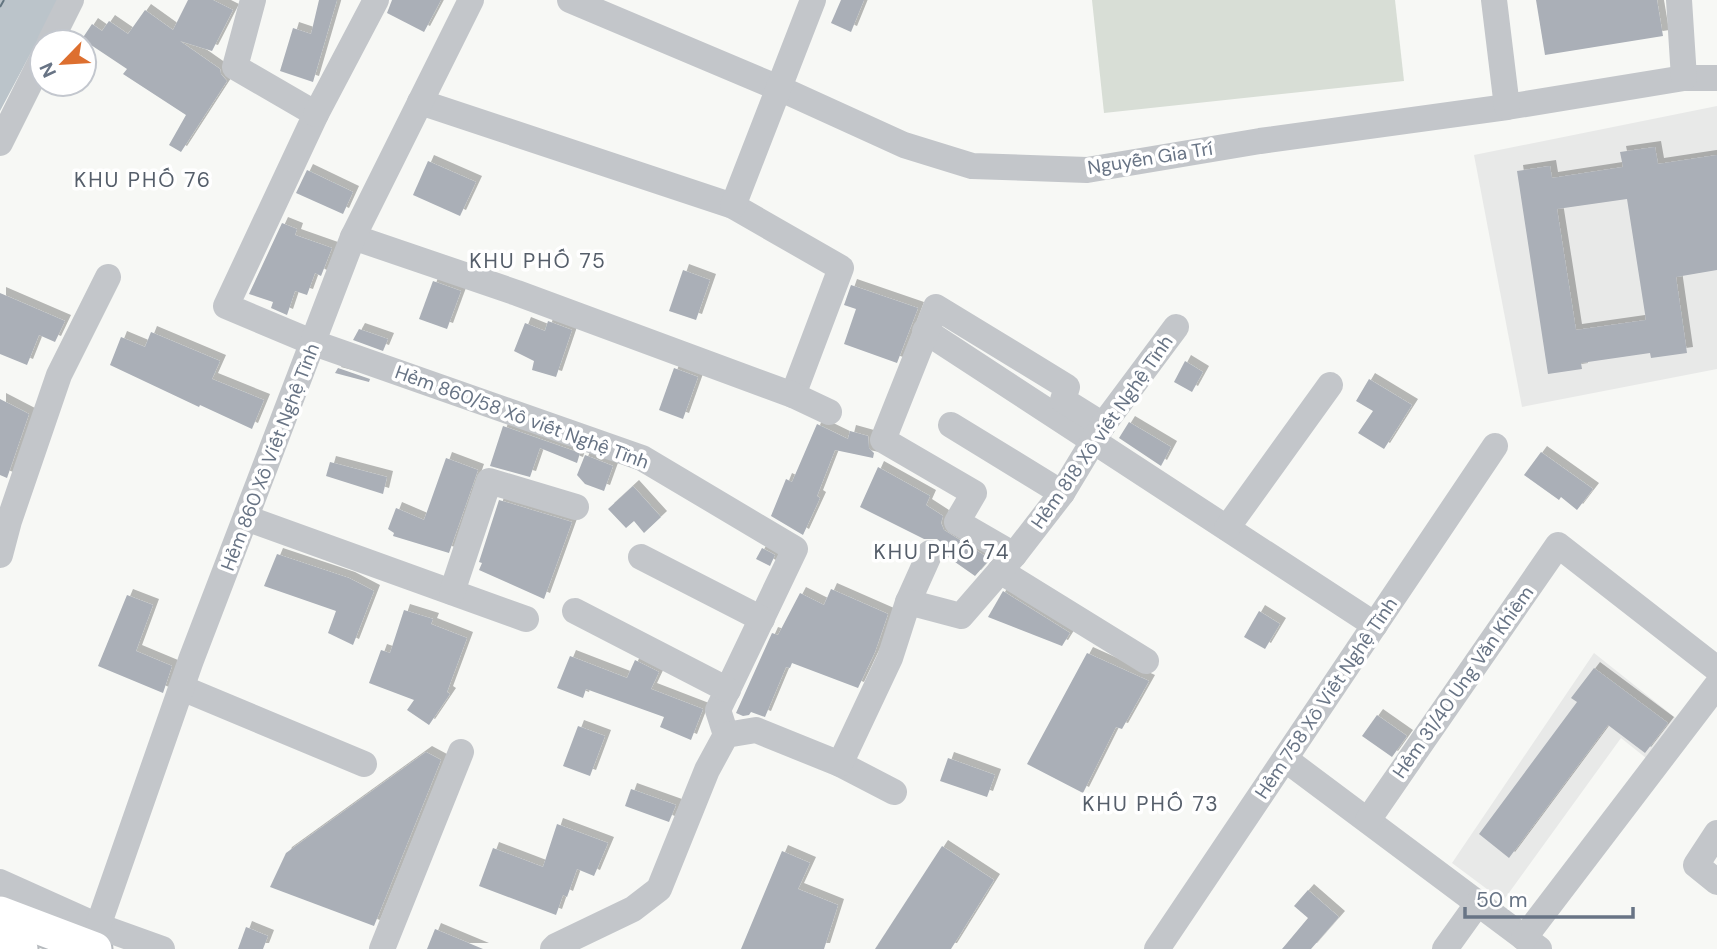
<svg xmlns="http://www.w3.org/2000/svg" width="1717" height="949" viewBox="0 0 1717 949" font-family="'DM Sans',sans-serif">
  <defs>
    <filter id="shadow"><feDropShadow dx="6" dy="-6" stdDeviation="0" flood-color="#0004"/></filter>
  </defs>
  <rect width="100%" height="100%" fill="#f7f8f5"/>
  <g fill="#e8e9e8">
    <polygon points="1717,106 1717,369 1522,407 1474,155"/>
    <polygon points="1594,653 1682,723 1651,762 1621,738 1503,901 1452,863"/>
  </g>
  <polygon fill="#d8ded6" points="1092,0 1395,0 1404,81 1104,113"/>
  <polygon fill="#bbc4ca" points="0,0 59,0 0,111"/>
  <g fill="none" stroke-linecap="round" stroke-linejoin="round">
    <polyline stroke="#637580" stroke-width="2" stroke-dasharray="9 7" stroke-linecap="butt" points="0,7 4,0"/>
  </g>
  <g fill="#aaafb7" fill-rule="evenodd" filter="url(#shadow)">
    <polygon points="188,0 213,0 233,10 212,51 180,41 220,69 221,74 227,81 181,152 169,145 186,115 123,74 127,69 82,39 92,24 102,31 109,21 128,34 145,10 173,30"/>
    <polygon points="319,0 337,0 313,82 280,71 293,28 311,34"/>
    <polygon points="392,0 441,0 424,32 387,13"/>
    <polygon points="841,0 864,0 851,32 831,23"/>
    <polygon points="1536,0 1657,0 1663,36 1545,55"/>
    <path d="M 1655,147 L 1658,164 L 1717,155 L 1717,270 L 1676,277 L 1687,353 L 1651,358 L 1650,353 L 1581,363 L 1582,369 L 1548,374 L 1517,171 L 1550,166 L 1552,178 L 1623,167 L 1620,152 ZM 1627,199 L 1646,320 L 1576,330 L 1557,209 Z"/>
    <polygon points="428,161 476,182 460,216 413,195"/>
    <polygon points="307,170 353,192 343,214 296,193"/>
    <polygon points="282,223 297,229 295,235 332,248 321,276 315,273 307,295 295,291 287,315 271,308 273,302 249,294"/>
    <polygon points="683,270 710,280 696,320 669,311"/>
    <polygon points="433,281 461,291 447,329 419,319"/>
    <polygon points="851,285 918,308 897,363 844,344 856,309 844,305"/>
    <polygon points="0,293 65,321 55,342 39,335 27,365 0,354"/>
    <polygon points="548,321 572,330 556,377 532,370 534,361 514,351 525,323 545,331"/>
    <polygon points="359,329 388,339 383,351 353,340"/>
    <polygon points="151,332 220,361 212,379 264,400 252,429 200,405 199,407 110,365 121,337 145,347"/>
    <polygon points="1185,361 1203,372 1192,392 1174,382"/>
    <polygon points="338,368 370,379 369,382 335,373"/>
    <polygon points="674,368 698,377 683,419 659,410"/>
    <polygon points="1369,379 1412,405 1384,449 1358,433 1373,411 1356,401"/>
    <polygon points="0,399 29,414 7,478 0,475"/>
    <polygon points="1129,422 1171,447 1161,466 1119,438"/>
    <polygon points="817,424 848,439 850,431 868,436 869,448 874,453 873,458 835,450 817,496 820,498 803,535 771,516 786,479 792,482"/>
    <polygon points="503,426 580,453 577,463 540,448 530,477 490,466"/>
    <polygon points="1541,452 1593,489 1577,510 1561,497 1559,500 1524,475"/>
    <polygon points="585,455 613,466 604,491 585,484 577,475"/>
    <polygon points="446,458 478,470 449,553 393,536 394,533 388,529 396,508 424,520"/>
    <polygon points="330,462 387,477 383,494 326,476"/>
    <polygon points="878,467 930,496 926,505 943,516 941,523 944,530 990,559 975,576 945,555 943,544 937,539 924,539 860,507"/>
    <polygon points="633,486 661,517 644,533 634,521 626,528 608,509"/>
    <polygon points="499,500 572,522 544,599 479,570 482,563 479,562"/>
    <polygon points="762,548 775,555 770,566 756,559"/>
    <polygon points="277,554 349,578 374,591 353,645 328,633 336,611 264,586"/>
    <polygon points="831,589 888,614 875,652 858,688 792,663 790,668 786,667 765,717 751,712 749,715 743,716 736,713 772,633 778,635 800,593 824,605"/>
    <polygon points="1003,591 1070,633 1062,646 988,617"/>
    <polygon points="127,595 153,605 136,651 172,666 163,693 98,666"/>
    <polygon points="404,610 433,619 431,624 467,638 447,692 450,694 429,725 407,710 414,700 369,683 381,650 390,653"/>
    <polygon points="1259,611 1280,624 1265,649 1244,637"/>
    <polygon points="1087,653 1149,681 1122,729 1116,727 1083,793 1027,764"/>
    <polygon points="570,656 627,678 635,660 659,672 651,689 703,709 691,740 660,727 664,717 586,689 583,698 557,688"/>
    <polygon points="1594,668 1668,723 1645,753 1608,725 1509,858 1479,834 1577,702 1571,698"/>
    <polygon points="1377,715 1407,736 1392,757 1362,736"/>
    <polygon points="578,726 605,736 590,776 563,766"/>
    <polygon points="426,752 441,760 374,926 270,887 286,853"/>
    <polygon points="948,758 995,775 987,797 940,781"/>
    <polygon points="631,789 676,805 669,822 625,806"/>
    <polygon points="557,824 608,843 594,876 577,869 567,897 563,895 556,915 479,886 493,848 543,867"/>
    <polygon points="942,846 994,880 951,949 875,949"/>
    <polygon points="782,851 810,863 798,889 838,905 824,949 741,949"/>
    <polygon points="1308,890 1339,917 1311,949 1282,949 1308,918 1294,906"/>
    <polygon points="246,927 268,936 263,949 238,949"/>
    <polygon points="435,929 483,949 427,949"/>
  </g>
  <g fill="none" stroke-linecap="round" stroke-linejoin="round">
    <g stroke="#b6babe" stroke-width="37">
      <g id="major">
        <polyline points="0,913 95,949"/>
        <polyline points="0,940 21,949"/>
      </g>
    </g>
    <g stroke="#c3c6ca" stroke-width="26">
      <polyline points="253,0 235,67 316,114 226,306 314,343 642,458 795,549 718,710 726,735"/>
      <polyline points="570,0 781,89 904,145 972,166 1087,170 1260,141 1507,107 1684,78 1717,78"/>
      <polyline points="1494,0 1507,107"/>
      <polyline points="1679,0 1684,78"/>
      <polyline points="50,42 71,0"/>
      <polyline points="420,102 733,206 841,268 793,395"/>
      <polyline points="316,114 376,0"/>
      <polyline points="0,143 42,59"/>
      <polyline points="733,206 813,0"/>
      <polyline points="353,237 517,293 793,395 829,412"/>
      <polyline points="925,331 1375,625"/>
      <polyline points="951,425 1062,493"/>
      <polyline points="246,518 526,619"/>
      <polyline points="1227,528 1330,385"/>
      <polyline points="0,555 9,521 59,375 108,277"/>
      <polyline points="1014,555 957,522 974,493 883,440 936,307 1067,387 1063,400 1103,425"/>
      <polyline points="641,557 762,619"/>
      <polyline points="1000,571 1146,661"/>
      <polyline points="452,592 489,481 576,507"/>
      <polyline points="908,602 930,553"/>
      <polyline points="575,611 728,690"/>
      <polyline points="182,688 364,764"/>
      <polyline points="1285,759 1539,949"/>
      <polyline points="840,764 894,792"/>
      <polyline points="1368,820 1558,545 1717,669"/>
      <polyline points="1717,833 1696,865 1717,882"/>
      <polyline points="0,882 98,926 162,949"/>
      <polyline points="98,926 191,660 353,237 471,0"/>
      <polyline points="1524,938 1717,685"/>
      <polyline points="382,949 461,752"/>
      <polyline points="553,949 556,946 633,909 659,889 707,770 726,735 756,730 840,764 890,658 908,602 961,616 1014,555 1062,493 1103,425 1176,327"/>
      <polyline points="1157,949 1495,446"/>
      <polyline points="1445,949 1478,903"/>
    </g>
    <use href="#major" stroke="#fff" stroke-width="33"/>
  </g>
  <g text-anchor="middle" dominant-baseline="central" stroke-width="7" stroke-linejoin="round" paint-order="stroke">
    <g font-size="19" fill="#687485" stroke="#fff">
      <text transform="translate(1150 158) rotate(-9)">Nguyễn Gia Trí</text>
      <text transform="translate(522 417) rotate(20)">Hẻm 860/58 Xô viết Nghệ Tĩnh</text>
      <text transform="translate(1102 432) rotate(-55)">Hẻm 818 Xô viết Nghệ Tĩnh</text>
      <text transform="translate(270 457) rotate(-69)">Hẻm 860 Xô Viết Nghệ Tĩnh</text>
      <text transform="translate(1463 682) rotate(-55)">Hẻm 31/40 Ung Văn Khiêm</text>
      <text transform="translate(1326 698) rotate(-56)">Hẻm 758 Xô Viết Nghệ Tĩnh</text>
    </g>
    <g font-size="21" letter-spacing="2" fill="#555e6a" stroke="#fff">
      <text x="143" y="180">KHU PHỐ 76</text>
      <text x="538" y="261">KHU PHỐ 75</text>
      <text x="942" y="552">KHU PHỐ 74</text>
      <text x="1151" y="804">KHU PHỐ 73</text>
    </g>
  </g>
  <g transform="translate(63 63) rotate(245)"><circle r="33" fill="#ffffff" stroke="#c3c7ce" stroke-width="2"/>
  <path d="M0-5L12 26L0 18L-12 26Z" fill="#dd6f2f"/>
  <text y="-10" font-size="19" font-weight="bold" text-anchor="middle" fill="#687485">N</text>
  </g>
  <path d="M1465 907v10h168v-10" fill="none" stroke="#687485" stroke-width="3.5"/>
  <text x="1476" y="907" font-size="21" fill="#687485" stroke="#ffffff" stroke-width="5" paint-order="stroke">50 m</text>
</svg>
